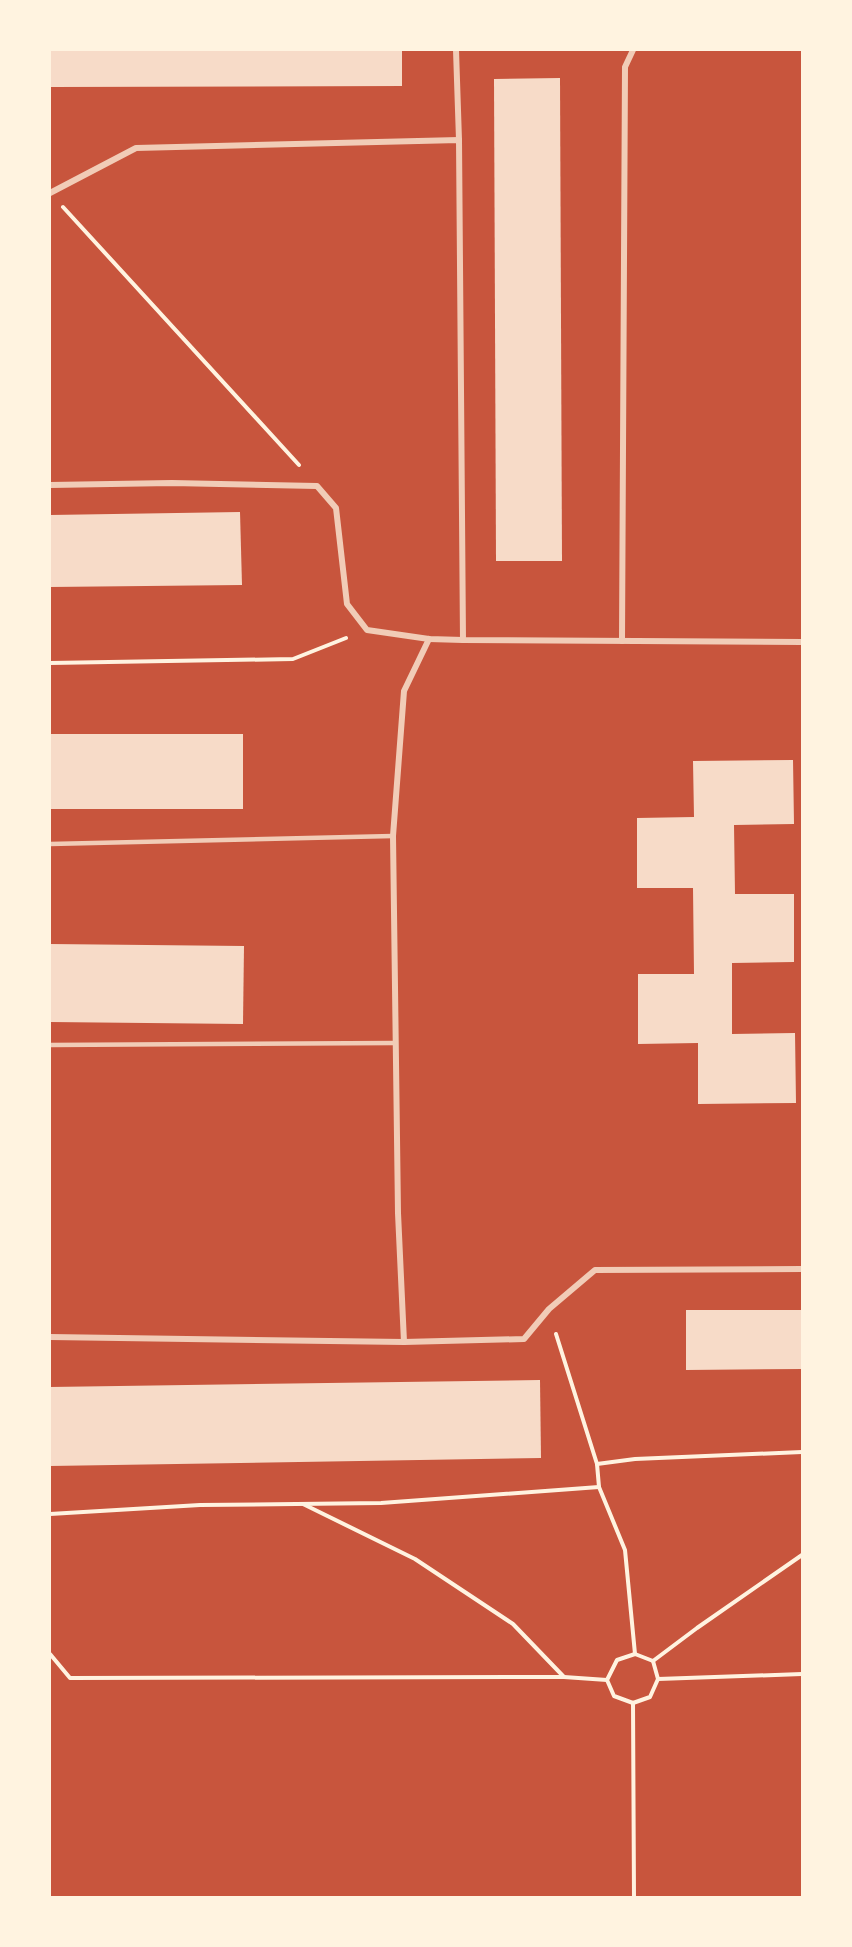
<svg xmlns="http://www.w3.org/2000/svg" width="852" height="1947" viewBox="0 0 852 1947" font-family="Commissioner,sans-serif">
  <rect width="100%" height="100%" fill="#c8553d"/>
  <g fill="#f7dbc8">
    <polygon points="50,50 402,50 402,86 50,87"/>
    <polygon points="560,78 562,561 496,561 494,79"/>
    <polygon points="240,512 242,585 50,587 50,515"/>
    <rect x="50" y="734" width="193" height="75"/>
    <polygon points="793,760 794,824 734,825 735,894 794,894 794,962 732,963 732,1034 795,1033 796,1103 698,1104 698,1043 638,1044 638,974 694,974 693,888 637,888 637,818 694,817 693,761"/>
    <polygon points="50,944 244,946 243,1024 50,1022"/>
    <polygon points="686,1310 802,1310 802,1369 686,1370"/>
    <polygon points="540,1380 541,1458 50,1466 50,1387"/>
  </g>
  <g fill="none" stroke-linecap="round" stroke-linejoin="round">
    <g stroke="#fff3e0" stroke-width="4">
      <polyline points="63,207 299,465"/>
      <polyline points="50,663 293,659 346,638"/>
      <polyline points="556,1334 597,1464 599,1487 625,1550 635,1654"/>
      <polyline points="597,1464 635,1459 802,1452"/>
      <polyline points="303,1504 415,1559 513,1624 564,1677"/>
      <polyline points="50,1514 200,1505 381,1503 599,1487"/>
      <polyline points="50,1654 70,1678 564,1677 607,1680"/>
      <polygon points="635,1654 653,1661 658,1679 650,1697 633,1703 614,1696 607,1680 617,1660"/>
      <polyline points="653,1661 697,1628 802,1555"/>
      <polyline points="658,1679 802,1674"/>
      <polyline points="633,1703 634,1898"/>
    </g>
    <g stroke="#f1ccb7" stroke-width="4.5">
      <polyline points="50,844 393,836"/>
      <polyline points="50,1045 395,1043"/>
    </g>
    <g stroke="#f1ccb7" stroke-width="6">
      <polyline points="456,50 459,140"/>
      <polyline points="50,193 136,148 459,140 463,640"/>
      <polyline points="50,485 172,483 317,486 336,508 347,604 367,630 429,639 463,640 802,642"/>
      <polyline points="622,641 625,67 633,50"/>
      <polyline points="50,1337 404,1342 524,1339 549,1309 595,1270 802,1269"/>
      <polyline points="404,1342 398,1213 393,836 404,691 429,639"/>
    </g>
  </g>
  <rect width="852" height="1947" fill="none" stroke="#fff3e0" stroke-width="102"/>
</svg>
